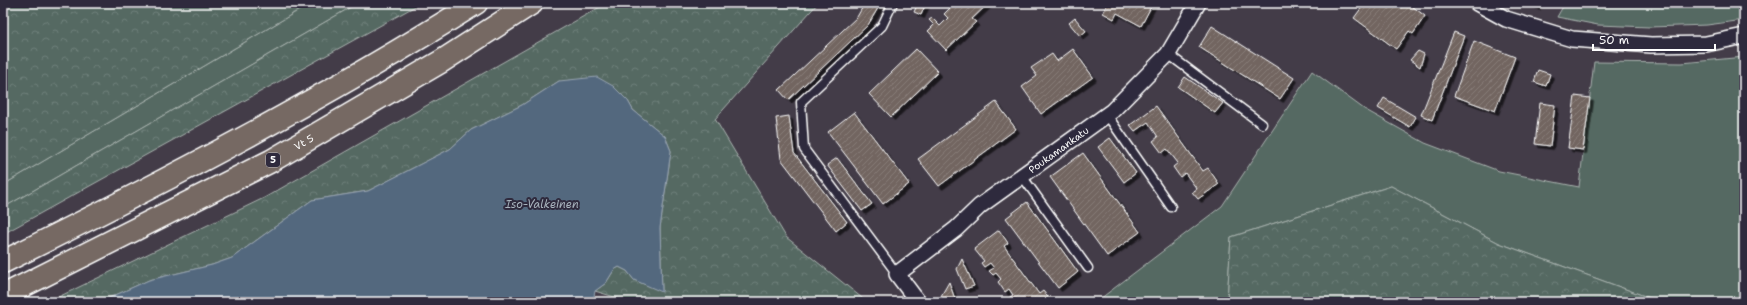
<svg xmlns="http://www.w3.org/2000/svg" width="1747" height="305" viewBox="0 0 1747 305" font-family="'Shantell Sans',sans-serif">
  <defs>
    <pattern id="forest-crowns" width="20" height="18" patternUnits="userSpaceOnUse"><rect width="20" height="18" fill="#556962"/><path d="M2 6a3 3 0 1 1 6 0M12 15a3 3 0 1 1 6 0" fill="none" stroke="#6e807a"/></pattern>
    <pattern id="building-hatch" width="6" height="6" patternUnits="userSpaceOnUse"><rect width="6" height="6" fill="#726560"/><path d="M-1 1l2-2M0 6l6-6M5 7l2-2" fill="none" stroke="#877c78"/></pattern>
    <filter id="shadow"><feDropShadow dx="3.5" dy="3.5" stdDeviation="0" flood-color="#0009"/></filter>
  </defs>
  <rect width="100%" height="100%" fill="#433c48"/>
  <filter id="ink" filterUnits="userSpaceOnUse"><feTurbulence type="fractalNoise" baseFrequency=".025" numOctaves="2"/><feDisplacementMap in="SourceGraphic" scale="8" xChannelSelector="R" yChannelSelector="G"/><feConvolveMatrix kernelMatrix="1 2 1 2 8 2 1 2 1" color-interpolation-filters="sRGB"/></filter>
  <g filter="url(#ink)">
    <g fill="#556962" stroke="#aab4b0">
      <polygon points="311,3 358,3 3,208 3,185"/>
      <polygon points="1565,3 1744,3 1744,20 1707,25 1650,27 1598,25 1557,17"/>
      <polygon points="1744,57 1744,302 1661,302 1499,243 1391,186 1231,237 1227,302 1096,302 1222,206 1312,71 1364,109 1425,143 1499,171 1579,187 1594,62 1682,63"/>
    </g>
    <g fill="url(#forest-crowns)" stroke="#aab4b0">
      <polygon points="3,3 311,3 3,185"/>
      <polygon points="358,3 421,3 3,234 3,208"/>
      <polygon points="607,3 818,3 715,119 786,237 867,302 631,302 595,291 606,283 614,270 619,267 627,271 634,280 662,291 660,228 671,151 665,136 633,110 628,101 559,81 522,105 471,130 450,149 368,191 312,200 232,258 212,265 149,280 100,302 48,302 264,198"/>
      <polygon points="1391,186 1499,243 1661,302 1227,302 1231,237"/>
    </g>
    <polygon fill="#53687e" stroke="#98a4b2" points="597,77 613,86 628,101 633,110 665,136 671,151 660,228 662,292 634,280 627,271 619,267 614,270 606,283 595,291 593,302 100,302 149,280 212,265 232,258 312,200 368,191 450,149 471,130 522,105 559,81"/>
    <g fill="url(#building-hatch)" stroke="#fff" filter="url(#shadow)">
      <polygon points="865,3 881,3 868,25 788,100 779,90 857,17"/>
      <polygon points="918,3 926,3 921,15 914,12"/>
      <polygon points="953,3 989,3 972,19 976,22 946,50 928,31 934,25 929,20 932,18 940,26 948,18 944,14 954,4"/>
      <polygon points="1108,3 1153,3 1141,26 1117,13 1114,19 1103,13"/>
      <polygon points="1365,3 1408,3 1425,16 1413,34 1409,31 1396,49 1354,18"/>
      <polygon points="1530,3 1539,3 1536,7"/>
      <polygon points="1075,18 1086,31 1080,36 1069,23"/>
      <polygon points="1212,26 1294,78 1280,99 1199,47"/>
      <polygon points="1454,32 1464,36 1432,120 1421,115"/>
      <polygon points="1474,41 1515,57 1495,111 1454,96"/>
      <polygon points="916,49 938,72 891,117 869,94"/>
      <polygon points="1073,49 1093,77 1041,114 1022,87 1037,76 1031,68 1052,54 1057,61"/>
      <polygon points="1418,51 1424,54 1420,67 1410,60"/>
      <polygon points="1538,70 1550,74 1546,86 1534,82"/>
      <polygon points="1185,77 1223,103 1215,113 1178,87"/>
      <polygon points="1575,96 1590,98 1583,150 1568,148"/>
      <polygon points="1384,98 1416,117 1410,127 1378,108"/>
      <polygon points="996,102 1016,129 939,186 918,159"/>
      <polygon points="1540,103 1555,105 1550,146 1535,144"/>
      <polygon points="1156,106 1203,171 1208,168 1219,184 1198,199 1192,192 1197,189 1185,173 1180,177 1173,167 1178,163 1167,149 1162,153 1153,141 1158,137 1148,122 1135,131 1130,125"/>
      <polygon points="854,112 909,184 883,204 828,132"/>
      <polygon points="789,116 794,153 847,222 836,231 781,159 776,118"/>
      <polygon points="1110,138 1136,173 1124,182 1098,147"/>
      <polygon points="1083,153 1140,232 1107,256 1050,177"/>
      <polygon points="837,158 872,204 862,211 827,165"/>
      <polygon points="1027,202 1078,272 1058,288 1006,218"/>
      <polygon points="999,230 1008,243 1004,246 1039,294 1043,291 1052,302 1018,302 1015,298 1012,300 1010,297 1013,295 1009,289 1005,292 998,282 1001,279 996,273 993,275 989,271 994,268 990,263 984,267 981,263 984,261 974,249"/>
      <polygon points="962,259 974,286 965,289 957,269"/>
      <polygon points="949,282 956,302 943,302 941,296"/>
    </g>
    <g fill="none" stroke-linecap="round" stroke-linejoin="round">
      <g stroke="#fff" stroke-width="11">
        <g id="service">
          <polyline points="893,3 882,26 801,102 804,149 897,274"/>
          <polyline points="1168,54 1262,124"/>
          <polyline points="1107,115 1171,207"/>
          <polyline points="1022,176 1088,268"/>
        </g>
      </g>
      <g stroke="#fff" stroke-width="18">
        <g id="minor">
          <polyline points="1477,3 1506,19 1572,39 1651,45 1706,44 1744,36"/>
          <path id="s1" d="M 918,302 L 897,274 L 956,229 L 980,206 L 1112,111 L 1168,54 L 1198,3"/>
        </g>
      </g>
      <g stroke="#fff" stroke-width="25">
        <g id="motorway">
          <path d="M 3,262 C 164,182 324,99 476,3"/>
          <path id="s2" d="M 3,296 L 271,161 L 442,61 L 532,3"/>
        </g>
      </g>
      <use href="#service" stroke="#2f2a3d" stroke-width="8"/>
      <use href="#minor" stroke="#2f2a3d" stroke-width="15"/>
      <use href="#motorway" stroke="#766964" stroke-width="22"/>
    </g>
  </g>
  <g text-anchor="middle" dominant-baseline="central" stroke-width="4" stroke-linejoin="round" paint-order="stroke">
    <rect fill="#2f2a3d" stroke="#c1bfc5" stroke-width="1" x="266" y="153" width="14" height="14" rx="3"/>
    <g font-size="9" font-weight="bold" fill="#fff">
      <text x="273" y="160">5</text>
    </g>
    <g font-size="10" fill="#fff" stroke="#2f2a3d">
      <text stroke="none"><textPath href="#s2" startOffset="338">Vt 5</textPath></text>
      <text stroke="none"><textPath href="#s1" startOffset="239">Poukamankatu</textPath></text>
    </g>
    <g font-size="11" font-style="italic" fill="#a9b4be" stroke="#2f2a3d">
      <text x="542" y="204">Iso-Valkeinen</text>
    </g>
  </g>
  <rect width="1747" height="305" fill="none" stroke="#2f2a3d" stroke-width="16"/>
  <rect x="8" y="8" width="1731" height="289" fill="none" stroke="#fff" stroke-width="1.5" filter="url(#ink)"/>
  <path d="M1593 44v6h122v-6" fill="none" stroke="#ffffff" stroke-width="2"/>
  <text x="1599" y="44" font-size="12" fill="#ffffff" stroke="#2f2a3d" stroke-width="3" paint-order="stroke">50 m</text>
</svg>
